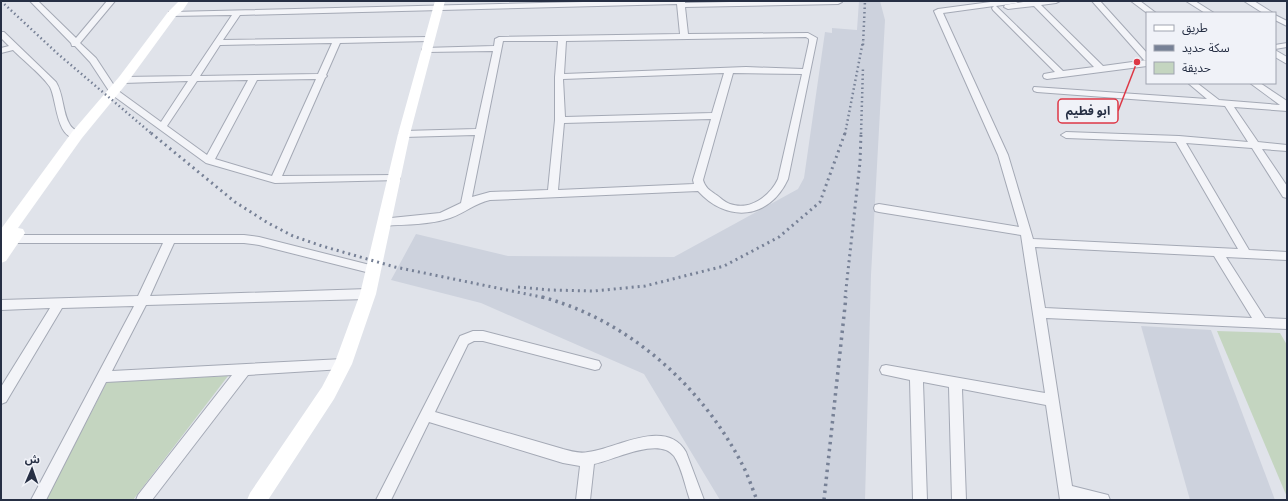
<svg xmlns="http://www.w3.org/2000/svg" width="1288" height="501" viewBox="0 0 1288 501" font-family="Roboto,'Noto Sans Arabic',sans-serif">
  <rect width="100%" height="100%" fill="#e0e3ea"/>
  <g fill="#cdd2dd">
    <polygon points="859,1 880,1 885,20 871,275 865,500 720,500 644,374 481,303 391,280 416,234 508,256 674,257 798,189 804,178 825,32 832,33 832,28 857,30"/>
    <polygon points="1141,326 1211,330 1275,500 1190,500"/>
  </g>
  <g fill="#c4d5c0">
    <polygon points="1217,331 1280,333 1287,345 1287,497"/>
    <polygon points="228,376 133,500 46,500 107,382"/>
  </g>
  <g fill="none" stroke-linecap="round" stroke-linejoin="round">
    <g stroke="#a4a9b5" stroke-width="2">
      <g id="street">
        <path d="M 30,1 L 38,1 L 76,38 L 107,1 L 115,1 L 80,43 L 96,58 L 117,90 L 161,122 L 188,81 L 123,83 L 119,80 L 123,77 L 191,76 L 232,15 L 169,16 L 169,12 L 172,12 L 626,1 L 685,1 L 685,3 L 770,1 L 842,2 L 838,4 L 685,7 L 688,34 L 808,33 L 817,38 L 788,179 C 769,220 727,223 698,191 L 490,200 C 475,203 465,213 450,218 C 430,225 407,224 385,226 L 381,225 L 380,222 L 381,219 L 440,213 L 461,203 L 475,135 L 404,137 L 399,134 L 404,131 L 476,129 L 493,51 L 426,52 L 422,50 L 423,48 L 494,46 L 495,39 L 499,37 L 680,34 L 677,4 L 240,15 L 223,40 L 429,37 L 433,39 L 429,41 L 340,43 L 326,75 L 327,76 L 325,78 L 282,176 L 395,175 L 400,178 L 399,180 L 275,183 L 206,163 L 111,94 L 90,62 L 75,46 L 72,46 L 71,43 ZM 806,37 L 809,39 L 809,42 L 803,69 L 746,67 L 564,74 L 566,41 ZM 503,41 L 558,41 L 555,77 L 555,120 L 548,190 L 490,192 L 472,197 ZM 332,43 L 318,74 L 200,76 L 220,45 ZM 724,73 L 712,113 L 565,117 L 563,79 ZM 733,73 L 802,74 L 778,179 C 770,196 750,211 730,204 C 724,202 720,197 715,194 C 709,190 705,187 703,180 ZM 316,79 L 272,176 L 215,159 L 257,80 ZM 248,80 L 207,155 L 167,126 L 197,81 ZM 711,119 L 693,180 L 694,184 L 558,190 L 564,123 Z"/>
        <path d="M 998,1 L 1020,1 L 1016,3 L 996,6 L 1063,71 L 1094,67 L 1034,6 L 1008,9 L 1004,7 L 1005,5 L 1029,1 L 1060,1 L 1056,3 L 1041,5 L 1103,66 L 1147,60 L 1144,60 L 1092,1 L 1100,1 L 1147,53 L 1147,66 L 1047,79 L 1044,78 L 1043,76 L 1044,74 L 1055,72 L 993,10 L 992,8 L 994,6 L 943,13 L 1008,155 L 1033,239 L 1238,249 L 1176,142 L 1066,138 L 1061,135 L 1066,132 L 1179,136 L 1248,142 L 1225,106 L 1037,92 L 1034,91 L 1033,89 L 1034,87 L 1207,99 L 1188,83 L 1197,83 L 1219,100 L 1280,105 L 1250,83 L 1260,83 L 1287,101 L 1287,111 L 1234,107 L 1258,142 L 1287,145 L 1287,151 L 1262,149 L 1287,186 L 1287,198 L 1283,197 L 1252,148 L 1186,143 L 1249,250 L 1287,252 L 1287,260 L 1226,257 L 1265,318 L 1287,319 L 1287,329 L 1046,318 L 1072,486 L 1108,495 L 1110,500 L 1060,500 L 1046,405 L 962,389 L 966,500 L 952,500 L 949,387 L 923,382 L 927,500 L 913,500 L 910,380 L 882,374 L 880,370 L 882,366 L 886,365 L 1045,393 L 1021,235 L 879,212 L 875,211 L 874,208 L 875,205 L 879,204 L 1019,227 L 998,155 L 934,11 L 938,9 ZM 1035,247 L 1214,256 L 1252,318 L 1045,308 Z"/>
        <polygon points="1131,1 1140,1 1156,13 1147,13"/>
        <polygon points="1186,1 1195,1 1214,13 1205,13"/>
        <polygon points="1244,1 1254,1 1273,13 1263,13"/>
        <polygon points="1275,15 1287,21 1287,26 1275,20"/>
        <path d="M 1,32 L 4,32 L 56,82 C 64,95 62,112 70,125 C 73,130 78,131 82,135 L 80,137 C 56,144 57,99 50,87 C 43,76 23,60 13,50 L 1,53 L 1,48 L 9,46 L 1,38 Z"/>
        <polygon points="1287,43 1287,47 1275,49 1275,45"/>
        <polygon points="1275,50 1287,57 1287,64 1275,57"/>
        <polygon points="1,230 10,231 16,235 244,235 259,237 374,266 378,267 380,270 378,273 374,274 259,245 244,243 174,243 150,296 368,289 372,291 374,294 372,297 368,299 146,305 112,371 343,359 347,360 349,364 347,368 343,369 248,375 152,500 136,500 138,495 232,375 106,382 46,500 31,500 134,306 62,308 6,402 1,404 1,387 50,308 1,310 1,300 138,296 163,243 14,243 1,238"/>
        <path d="M 473,331 L 483,331 L 595,360 L 599,361 L 601,365 L 599,369 L 595,370 L 483,341 L 474,341 L 468,344 L 435,412 L 563,449 C 571,451 579,454 588,452 C 616,449 666,417 686,452 L 704,500 L 690,500 C 685,486 682,468 674,456 C 659,436 614,460 594,464 L 590,500 L 576,500 L 580,466 L 563,463 L 429,422 L 391,500 L 376,500 L 460,336 Z"/>
      </g>
    </g>
    <use href="#street" fill="#f3f4f8" fill-rule="evenodd"/>
    <g fill="#fff" fill-rule="evenodd">
      <polygon points="179,1 189,1 183,10 176,16 127,83 82,138 18,228 23,229 25,233 6,261 1,263 1,229 72,132 119,77 168,12"/>
      <polygon points="435,1 445,1 410,134 376,294 352,364 334,399 268,500 247,500 250,493 322,387 335,362 360,294 398,134"/>
    </g>
    <g stroke="#778196" stroke-width="2.5" stroke-dasharray="1.5 3" stroke-linecap="butt">
      <polyline points="1,1 58,54 152,134"/>
      <polyline points="863,45 865,1"/>
      <polyline points="845,134 863,41"/>
      <polyline points="861,134 863,67"/>
    </g>
    <g stroke="#778196" stroke-width="3" stroke-dasharray="2 4" stroke-linecap="butt">
      <polyline points="151,133 235,202 268,223 293,236 322,246 395,267 546,298"/>
      <polyline points="518,287 550,290 594,291 645,286 724,266 779,237 820,202 845,133"/>
      <polyline points="845,298 860,162 861,133"/>
    </g>
    <g stroke="#778196" stroke-width="3.5" stroke-dasharray="2.5 4.5" stroke-linecap="butt">
      <path d="M 542,297 C 628,320 701,385 742,464 C 748,475 752,488 757,500"/>
      <polyline points="824,500 846,297"/>
    </g>
  </g>
  <path fill="none" stroke="#dd3745" stroke-width="1.5" d="M1137 62L1118 111"/>
  <circle fill="#dd3745" stroke="#f0f2f8" stroke-width="1.5" cx="1137" cy="62" r="4"/>
  <rect fill="#f0f2f8" stroke="#dd3745" stroke-width="1.5" x="1058" y="99" width="60" height="24" rx="4"/>
  <g font-size="12" text-anchor="middle" font-weight="bold" fill="#262f44">
    <text x="1088" y="115">ابو فطيم</text>
  </g>
  <rect width="1288" height="501" fill="none" stroke="#262f44" stroke-width="4"/>
  <rect x="1146" y="12" width="130" height="72" fill="#f0f2f8" stroke="#9fa4b0"/>
  <rect x="1154" y="25" width="20" height="6" fill="#ffffff" stroke="#9fa4b0"/>
  <text x="1182" y="32" font-size="12" fill="#262f44">طريق</text>
  <rect x="1154" y="45" width="20" height="6" fill="#778196" stroke="#9fa4b0"/>
  <text x="1182" y="52" font-size="12" fill="#262f44">سكة حديد</text>
  <rect x="1154" y="62" width="20" height="12" fill="#c4d5c0" stroke="#9fa4b0"/>
  <text x="1182" y="72" font-size="12" fill="#262f44">حديقة</text>
  <g transform="translate(32 469) rotate(2)" stroke="#f0f2f8" stroke-width="3" paint-order="stroke">
  <path d="M0-3L7 15L0 10L-7 15Z" fill="#262f44"/>
  <text y="-6" font-size="11" font-weight="bold" text-anchor="middle" fill="#262f44">ش</text>
  </g>
</svg>
